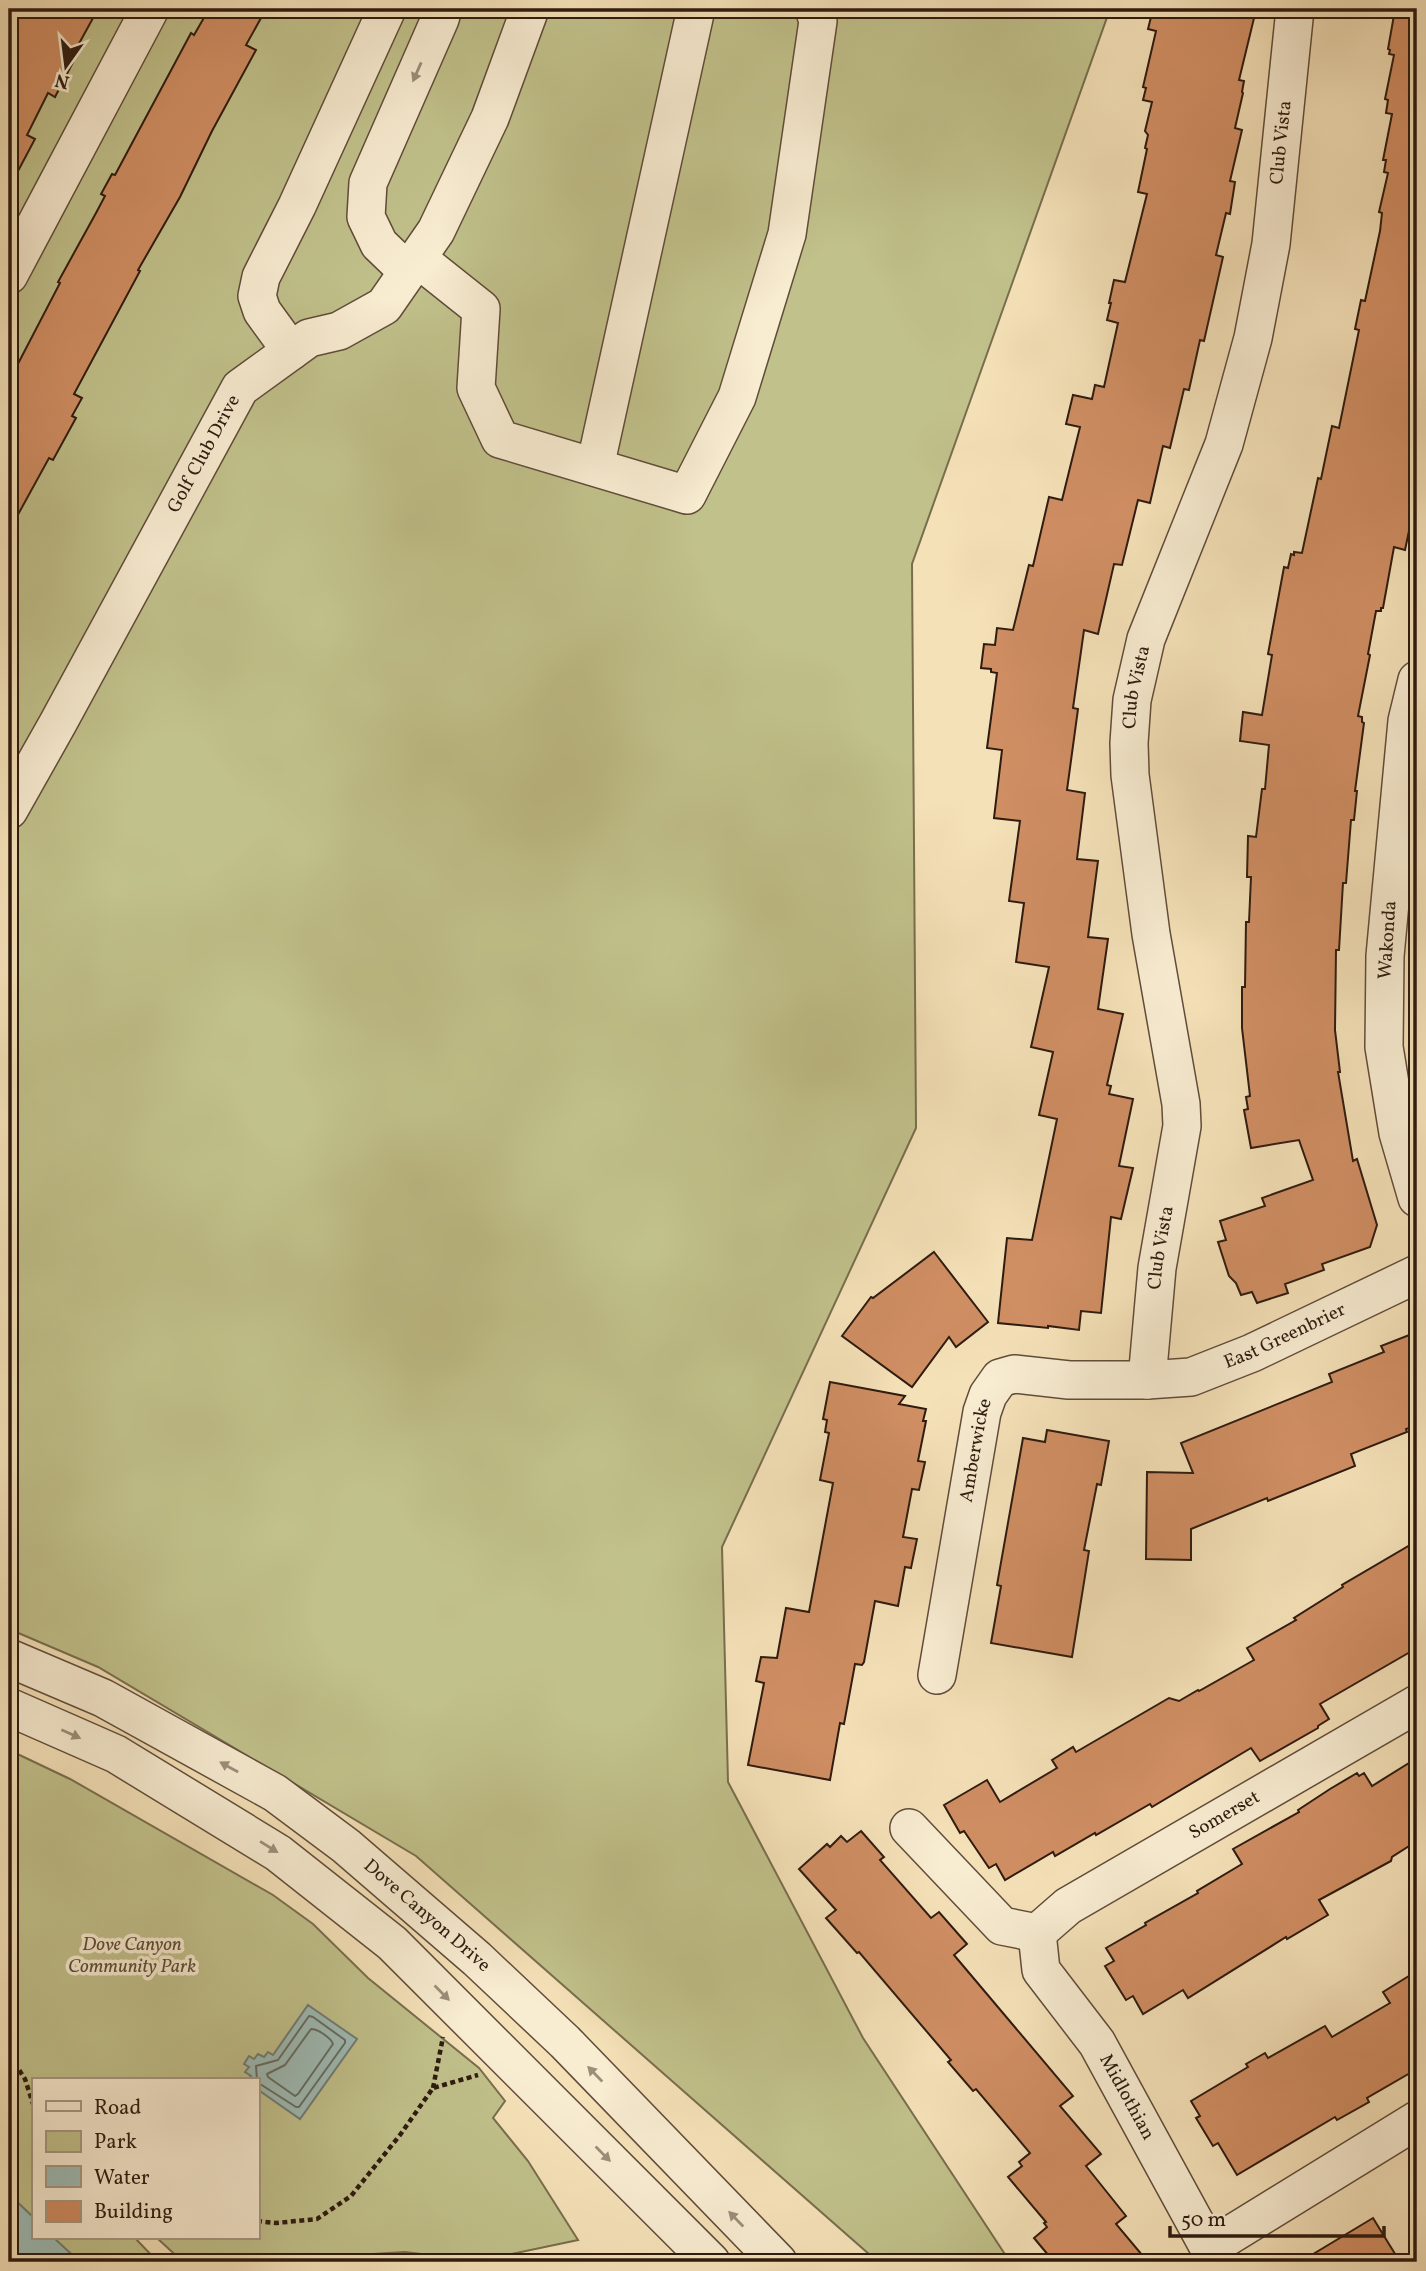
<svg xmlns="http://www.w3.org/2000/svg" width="1426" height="2271" viewBox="0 0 1426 2271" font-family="Vollkorn,serif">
  <rect width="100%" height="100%" fill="#f5e1b8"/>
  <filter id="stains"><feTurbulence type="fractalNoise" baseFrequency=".00286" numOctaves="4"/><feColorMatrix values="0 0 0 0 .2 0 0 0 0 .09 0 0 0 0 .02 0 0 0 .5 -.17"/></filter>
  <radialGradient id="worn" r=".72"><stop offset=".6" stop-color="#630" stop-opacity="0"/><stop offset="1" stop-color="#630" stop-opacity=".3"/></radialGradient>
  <g fill="#c1c18b" stroke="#786e4e" stroke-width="2">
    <polygon points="9,9 1110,9 912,564 916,1128 722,1547 728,1782 863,2038 1010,2262 878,2262 416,1856 98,1667 9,1629"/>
    <polygon points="9,1750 70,1779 273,1895 313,1924 368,1978 479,2068 505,2101 493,2118 528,2161 578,2240 473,2262 453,2262 429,2255 405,2252 373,2254 340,2262 183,2262 157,2238 257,2238 257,2080 33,2080 33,2238 135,2238 158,2262 9,2262"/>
  </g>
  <g fill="#9ebcb6" stroke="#717c74" stroke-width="2">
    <polygon points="308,2005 357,2039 300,2119 257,2089 257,2080 248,2080 251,2076 245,2072 249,2067 244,2064 249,2056 254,2059 258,2054 264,2057 268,2052 273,2055"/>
    <polygon points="9,2194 33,2217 33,2238 54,2238 80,2262 9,2262"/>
  </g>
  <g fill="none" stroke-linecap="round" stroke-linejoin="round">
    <g stroke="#666c63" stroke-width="2">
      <path d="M 311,2029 C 318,2029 331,2038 333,2044 L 298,2094 L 295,2096 L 268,2077 L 267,2074 L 285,2065 Z"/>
      <polyline points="257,2080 256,2066 278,2060 309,2016 313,2017 345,2040 345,2043 299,2107 296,2107 257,2082"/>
    </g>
  </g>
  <g fill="#d08e63" stroke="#2e1b10" stroke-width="2">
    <polygon points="23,9 98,9 70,60 73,62 55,97 48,93 27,135 35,139 9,188 9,36"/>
    <polygon points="209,9 266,9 246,45 256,50 212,131 180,197 138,270 140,271 74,394 82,398 72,416 76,418 53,460 49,458 9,531 9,381 60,283 58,282 96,213 105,196 101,194 112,174 115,175 191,33 194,35"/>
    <polygon points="1153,9 1244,9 1243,11 1255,14 1239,80 1244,81 1242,92 1243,93 1235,128 1242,130 1230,181 1235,182 1230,214 1226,213 1216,255 1223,257 1204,341 1200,340 1189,390 1184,389 1170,448 1163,446 1150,503 1138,500 1122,565 1114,564 1098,634 1084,630 1073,708 1078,709 1067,790 1085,793 1077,859 1098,861 1088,937 1108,939 1098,1009 1123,1014 1107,1085 1111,1086 1109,1094 1133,1099 1119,1166 1133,1168 1121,1219 1111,1217 1101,1313 1081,1311 1079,1330 1048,1326 1048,1328 998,1323 1007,1238 1032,1240 1057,1119 1039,1115 1053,1052 1031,1047 1049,967 1016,962 1024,903 1009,901 1020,821 994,818 1002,750 987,748 997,673 991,672 991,669 981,668 984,644 995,645 997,628 1013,630 1029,565 1033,566 1049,497 1062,500 1080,427 1066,424 1073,395 1092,399 1095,385 1104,387 1118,323 1107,320 1111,303 1109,303 1114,280 1125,282 1147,194 1138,192 1147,149 1145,148 1148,135 1145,131 1152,102 1143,100 1146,88 1143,87 1156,31 1148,29"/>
    <polygon points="1404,9 1417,9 1417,493 1405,550 1394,547 1383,608 1381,608 1381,611 1376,611 1368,654 1370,655 1358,716 1362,717 1362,722 1364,723 1355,791 1357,791 1354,820 1351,820 1346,883 1343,883 1339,950 1336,950 1335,1030 1340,1072 1338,1072 1353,1161 1357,1159 1377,1225 1370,1247 1322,1264 1324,1270 1285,1284 1288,1293 1257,1303 1252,1292 1241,1295 1236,1283 1229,1276 1218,1242 1226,1240 1220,1221 1265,1206 1262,1198 1313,1180 1299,1140 1251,1148 1244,1110 1248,1109 1246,1097 1250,1096 1242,1028 1242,987 1245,987 1246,922 1249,922 1251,877 1247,877 1248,836 1256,837 1262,789 1265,789 1269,745 1240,741 1243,712 1262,715 1272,655 1268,654 1284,567 1288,568 1291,554 1294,555 1294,552 1302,553 1318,478 1321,479 1332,426 1339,428 1359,330 1355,329 1361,300 1365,301 1380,231 1382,213 1379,212 1388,173 1384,172 1386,160 1383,160 1392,114 1386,113 1388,100 1385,99 1394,55 1389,54 1390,50 1388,49 1394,15 1402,16"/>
    <polygon points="934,1252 988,1322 956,1347 949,1337 912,1387 842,1336 871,1297 873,1298"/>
    <polygon points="1417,1332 1417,1425 1406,1429 1407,1432 1351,1454 1355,1466 1268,1501 1267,1498 1191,1529 1191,1560 1146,1559 1147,1472 1193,1473 1181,1443 1332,1382 1329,1374 1384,1352 1381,1346"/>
    <polygon points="830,1382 905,1396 899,1404 926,1409 923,1421 926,1421 918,1461 925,1462 919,1490 912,1489 903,1537 917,1539 911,1568 905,1567 898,1606 875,1601 864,1662 862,1665 855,1664 844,1724 840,1723 830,1780 748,1765 764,1683 756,1681 761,1657 777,1658 786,1608 809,1612 833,1483 820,1480 829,1433 825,1432 827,1420 823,1419"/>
    <polygon points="1047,1430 1109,1441 1101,1485 1097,1484 1084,1550 1089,1551 1072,1657 991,1643 1001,1586 997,1585 1023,1438 1045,1442"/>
    <polygon points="1417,1541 1417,1648 1320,1704 1329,1719 1318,1726 1318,1728 1260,1761 1251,1748 1152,1807 1150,1804 1096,1835 1095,1833 1055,1856 1053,1852 1005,1880 996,1864 989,1868 964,1831 960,1833 944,1805 987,1780 1000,1802 1057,1768 1052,1760 1073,1747 1076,1752 1169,1698 1179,1701 1198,1690 1199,1691 1254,1660 1247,1648 1296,1620 1294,1618 1343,1587 1342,1585"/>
    <polygon points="1417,1758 1417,1841 1392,1857 1391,1861 1319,1900 1328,1915 1287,1939 1286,1937 1188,1998 1183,1990 1143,2014 1133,1996 1126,2000 1105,1966 1114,1961 1106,1948 1146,1925 1145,1923 1198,1893 1197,1891 1242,1864 1233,1849 1299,1812 1298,1810 1330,1789 1357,1773 1359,1776 1364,1773 1372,1786"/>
    <polygon points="861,1831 884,1857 880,1860 931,1918 939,1912 967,1944 954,1955 1073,2096 1060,2106 1101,2154 1086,2166 1126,2216 1116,2224 1148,2262 1054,2262 1034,2238 1047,2227 1044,2223 1046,2222 1008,2177 1022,2166 1019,2162 1030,2153 976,2089 973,2091 948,2062 951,2060 859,1952 857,1953 826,1918 836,1910 799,1869 827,1844 830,1847 841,1836 847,1842"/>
    <polygon points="1417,1971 1417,2069 1367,2098 1369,2102 1337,2120 1335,2117 1237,2175 1218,2143 1213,2146 1196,2118 1200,2116 1191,2101 1248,2067 1246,2064 1265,2053 1268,2058 1325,2026 1332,2037 1390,2003 1383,1992"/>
    <polygon points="1373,2218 1400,2262 1300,2262"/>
  </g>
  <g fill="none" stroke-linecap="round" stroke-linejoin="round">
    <g stroke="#604c3a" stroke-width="40">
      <g id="minor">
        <polyline points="417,258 481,309 476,388 500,439 687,495 737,397 787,234 818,21 814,9"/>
        <polyline points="407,271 379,244 366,217 368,183 440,19 443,9"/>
        <polyline points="9,275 150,9"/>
        <polyline points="291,351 262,311 257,296 261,277 297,206 387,9"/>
        <polyline points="595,467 696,9"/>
        <polyline points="1417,680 1407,721 1385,956 1384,1047 1398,1133 1417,1198"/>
        <path id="s1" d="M 9,810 L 58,723 L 240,388 L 309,338 L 339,331 L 384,306 L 436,231 L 490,118 L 530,9"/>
        <path id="s2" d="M 1147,1380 L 1157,1268 L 1182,1126 L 1181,1104 L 1151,934 L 1130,775 L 1129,743 L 1132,700 L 1146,639 L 1224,444 L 1253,338 L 1271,244 L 1295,9"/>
        <path id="s3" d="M 9,1658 L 103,1698 L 275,1793 L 346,1846 L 477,1959 L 565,2042 L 778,2262"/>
        <path id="s4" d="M 937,1675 L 982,1412 L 988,1395 L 1000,1378 L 1014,1374 L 1069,1380 L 1147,1380 L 1191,1377 L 1252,1353 L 1417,1274"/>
        <polyline points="9,1707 116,1754 278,1853 392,1943 711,2262"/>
        <polyline points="909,1828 1002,1926 1037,1933"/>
        <path id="s5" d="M 1037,1933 L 1068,1906 L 1417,1704"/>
        <path id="s6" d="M 1037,1933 L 1041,1970 L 1097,2043 L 1209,2248 L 1219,2262"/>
        <polyline points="1209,2248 1417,2120"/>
      </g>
    </g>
    <g stroke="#2e1b10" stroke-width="4.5" stroke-dasharray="5 3.5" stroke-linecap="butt">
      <polyline points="9,2057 12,2059 25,2079 33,2104"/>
      <polyline points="433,2088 443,2037"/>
      <polyline points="257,2221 276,2223 317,2219 351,2196 400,2135 433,2088 478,2075"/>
    </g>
    <use href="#minor" stroke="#f8ecd1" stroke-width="37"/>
  </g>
  <defs><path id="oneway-solid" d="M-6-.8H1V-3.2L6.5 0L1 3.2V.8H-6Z" transform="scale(1.75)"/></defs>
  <g fill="#9d8e7a">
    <use href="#oneway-solid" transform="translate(417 72) rotate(114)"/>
    <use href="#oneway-solid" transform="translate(71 1734) rotate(24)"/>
    <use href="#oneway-solid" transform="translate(229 1767) rotate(-151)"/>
    <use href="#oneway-solid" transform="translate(269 1847) rotate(32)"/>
    <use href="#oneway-solid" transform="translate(442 1993) rotate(45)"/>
    <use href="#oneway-solid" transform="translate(595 2074) rotate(-134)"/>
    <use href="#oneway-solid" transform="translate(603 2154) rotate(45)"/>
    <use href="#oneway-solid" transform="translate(736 2219) rotate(-134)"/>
  </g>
  <g text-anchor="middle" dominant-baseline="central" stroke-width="7" stroke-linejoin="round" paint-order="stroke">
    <g font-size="19" fill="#2e1b10" stroke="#f8ecd1">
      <text stroke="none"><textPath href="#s2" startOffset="1267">Club Vista</textPath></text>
      <text stroke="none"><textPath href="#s1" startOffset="406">Golf Club Drive</textPath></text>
      <text stroke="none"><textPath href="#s2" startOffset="700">Club Vista</textPath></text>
      <text transform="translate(1388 940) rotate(-86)">Wakonda</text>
      <text stroke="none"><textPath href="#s2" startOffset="133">Club Vista</textPath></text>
      <text stroke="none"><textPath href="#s4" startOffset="600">East Greenbrier</textPath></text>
      <text stroke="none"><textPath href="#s4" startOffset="228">Amberwicke</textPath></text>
      <text stroke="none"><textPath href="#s5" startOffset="222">Somerset</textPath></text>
      <text stroke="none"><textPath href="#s3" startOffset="494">Dove Canyon Drive</textPath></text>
      <text stroke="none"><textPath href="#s6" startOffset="191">Midlothian</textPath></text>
    </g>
    <g font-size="19" font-style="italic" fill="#5a4d35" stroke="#f8ecd1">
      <text x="132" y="1945">Dove Canyon<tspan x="132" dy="22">Community Park</tspan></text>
    </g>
  </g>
  <rect width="1426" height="2271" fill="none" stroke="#f5e1b8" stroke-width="35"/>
  <rect x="10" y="10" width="1405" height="2250" fill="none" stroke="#2e1b10" stroke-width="3.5"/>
  <rect x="18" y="18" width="1391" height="2236" fill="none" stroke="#2e1b10" stroke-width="2"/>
  <rect x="32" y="2078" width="228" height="161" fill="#f8ecd1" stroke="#a79884" stroke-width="2"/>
  <rect x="46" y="2101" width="35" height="10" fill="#f8ecd1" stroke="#a79884" stroke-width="2"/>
  <text x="94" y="2114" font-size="21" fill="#2e1b10">Road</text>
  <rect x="46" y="2131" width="35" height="21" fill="#c1c18b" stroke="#a79884" stroke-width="2"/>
  <text x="94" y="2148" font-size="21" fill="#2e1b10">Park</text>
  <rect x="46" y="2166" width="35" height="21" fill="#9ebcb6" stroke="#a79884" stroke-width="2"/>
  <text x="94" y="2184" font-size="21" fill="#2e1b10">Water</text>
  <rect x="46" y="2201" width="35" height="21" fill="#d08e63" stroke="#a79884" stroke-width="2"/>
  <text x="94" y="2218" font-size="21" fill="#2e1b10">Building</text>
  <g transform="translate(66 66) rotate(194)" stroke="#f8ecd1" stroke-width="5" paint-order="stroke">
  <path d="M0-5L12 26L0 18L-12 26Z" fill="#2e1b10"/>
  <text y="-10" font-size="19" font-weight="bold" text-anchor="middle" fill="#2e1b10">N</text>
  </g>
  <path d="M1170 2226v10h214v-10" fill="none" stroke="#2e1b10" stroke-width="3.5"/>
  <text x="1181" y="2226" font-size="21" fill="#2e1b10" stroke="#f8ecd1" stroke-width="5" paint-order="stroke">50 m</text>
  <rect width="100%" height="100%" filter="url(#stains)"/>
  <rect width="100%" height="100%" fill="url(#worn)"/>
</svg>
